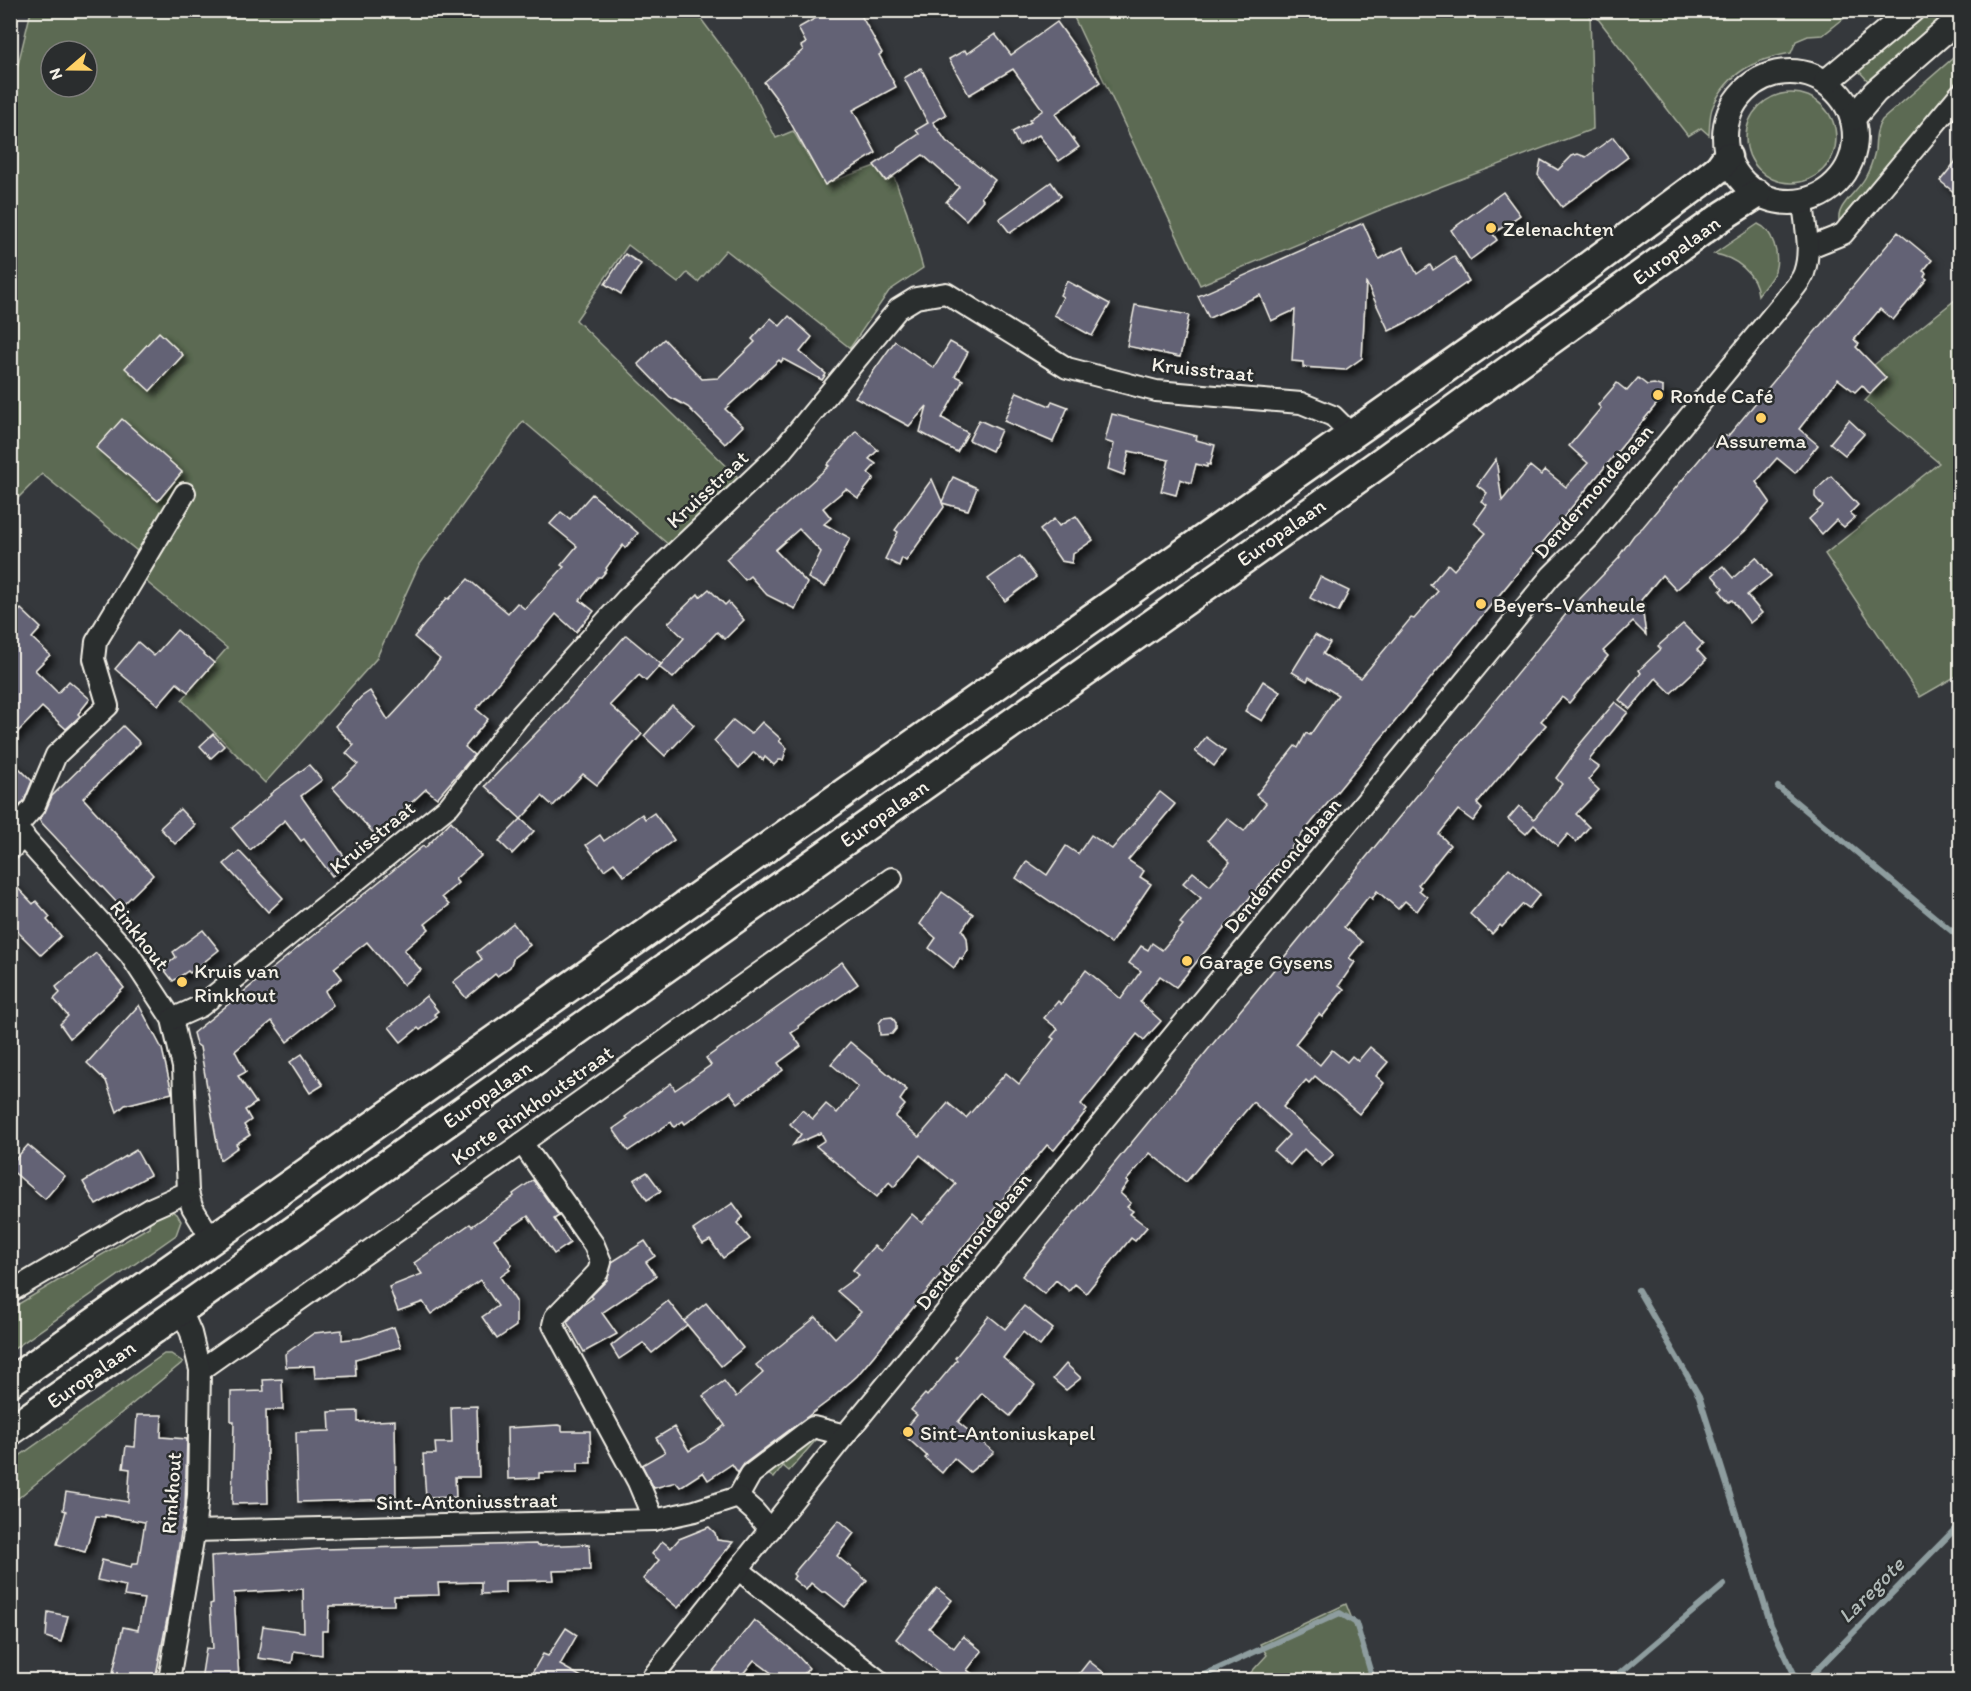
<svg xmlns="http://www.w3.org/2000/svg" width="1971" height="1691" viewBox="0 0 1971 1691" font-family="Itim,sans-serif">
  <defs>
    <filter id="shadow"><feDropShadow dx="5.5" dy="5.5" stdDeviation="3" flood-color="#0009"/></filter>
  </defs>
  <rect width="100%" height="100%" fill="#35383c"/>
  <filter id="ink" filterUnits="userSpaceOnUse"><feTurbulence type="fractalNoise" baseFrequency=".0167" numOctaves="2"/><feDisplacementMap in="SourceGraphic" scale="12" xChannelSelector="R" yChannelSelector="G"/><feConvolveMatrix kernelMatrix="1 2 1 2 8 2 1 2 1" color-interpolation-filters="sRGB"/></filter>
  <g filter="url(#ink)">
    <g fill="#5b6a52" stroke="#a8ae9d" stroke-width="1.5" fill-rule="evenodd">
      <path d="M 31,11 L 695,11 L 746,79 L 776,138 L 793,131 L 825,184 L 875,166 L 885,181 L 894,177 L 907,212 L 923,268 L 889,291 L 850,348 L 726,250 L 698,282 L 687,273 L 678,283 L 628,245 L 576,320 L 739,478 L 669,545 L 523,421 L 418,567 L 376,659 L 265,783 L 182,700 L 227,648 L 137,574 L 147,559 L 42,474 L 11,505 L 11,93 ZM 51,51 L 87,51 L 87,87 L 51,87 Z"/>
      <polygon points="1071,11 1590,11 1593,129 1382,209 1200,285"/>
      <path d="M 1592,11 L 1853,11 L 1823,35 L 1808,36 L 1796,41 L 1791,53 C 1756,59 1728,72 1713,106 C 1709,114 1710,126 1709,135 L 1701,128 L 1688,136 Z"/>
      <polygon points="1929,11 1952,11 1869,82 1859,71"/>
      <path d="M 1960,52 L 1960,77 L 1840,224 C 1833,208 1858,191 1865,178 C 1870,169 1873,160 1875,151 C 1876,140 1875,130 1882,120 Z"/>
      <circle cx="1791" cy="138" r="45"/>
      <path d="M 1758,224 C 1773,230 1780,255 1775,271 C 1771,280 1764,287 1758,295 C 1756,273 1735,257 1714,254 Z"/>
      <polygon points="1960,296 1960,674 1920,697 1825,554 1939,463 1865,401 1886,378 1874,365"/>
      <polygon points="171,1211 177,1214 181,1221 176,1235 11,1351 10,1309 149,1227 150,1220"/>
      <polygon points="164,1354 171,1354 183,1362 11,1504 11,1462"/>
      <polygon points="822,1433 789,1471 783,1466 774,1478 768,1474"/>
      <polygon points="1346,1604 1376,1680 1244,1680 1267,1655 1260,1644"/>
    </g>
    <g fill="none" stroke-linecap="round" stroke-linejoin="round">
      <g stroke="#8e9d9f" stroke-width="6">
        <polyline points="1778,787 1960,938"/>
        <polyline points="1638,1290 1699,1396 1771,1625 1797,1680"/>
        <polyline points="1193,1680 1340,1613 1356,1623 1373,1680"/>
        <polyline points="1612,1680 1724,1585"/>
        <polyline points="1807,1680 1960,1524"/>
      </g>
    </g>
    <g fill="#636274" stroke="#f4f1e8" stroke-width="1.5" filter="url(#shadow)">
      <polygon points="830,10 858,10 882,53 879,55 896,87 853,110 876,153 825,185 779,102 764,82 803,50 801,46 806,43 798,28"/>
      <polygon points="1057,22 1100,82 1055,114 1079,147 1059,161 1039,135 1019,146 1012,132 1031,122 1029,120 1043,110 1013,69 969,95 949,59 965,50 967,54 995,34 1011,55"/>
      <polygon points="921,68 946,115 933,122 946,141 995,180 981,197 983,200 966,220 946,202 959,187 923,155 886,181 874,165 919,134 916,130 928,123 904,78"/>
      <polygon points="1613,137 1628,157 1562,207 1538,175 1541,160 1558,170 1572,156 1578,154 1586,157"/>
      <polygon points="1960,156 1960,197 1940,181"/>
      <polygon points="1051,182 1061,196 1010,233 999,219"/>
      <polygon points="1503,192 1520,215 1493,234 1497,240 1470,260 1451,230"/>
      <polygon points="1363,223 1379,259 1403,247 1417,274 1430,265 1433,270 1454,256 1469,281 1417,317 1389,331 1366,282 1362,358 1345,370 1303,367 1303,362 1292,361 1295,310 1271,321 1260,295 1209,318 1198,296"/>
      <polygon points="1898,232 1932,260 1923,271 1926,273 1924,277 1927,279 1893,320 1880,309 1854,340 1859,344 1856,347 1886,378 1870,394 1862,385 1855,392 1838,379 1799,429 1818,445 1795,473 1777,458 1756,482 1770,502 1745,531 1676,590 1662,575 1641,600 1646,635 1633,622 1603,651 1608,656 1569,703 1562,697 1541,721 1546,725 1521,753 1520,752 1477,804 1482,809 1473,821 1458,810 1439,834 1450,845 1418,885 1421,887 1419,890 1427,897 1417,911 1405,901 1398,909 1377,891 1372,899 1369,896 1344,927 1362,942 1349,958 1355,962 1339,985 1344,989 1322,1017 1319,1014 1295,1044 1320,1065 1332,1050 1347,1062 1352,1056 1358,1061 1370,1047 1388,1062 1376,1076 1384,1083 1359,1114 1315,1076 1309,1083 1306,1080 1283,1107 1334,1154 1322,1166 1304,1149 1290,1165 1274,1151 1289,1135 1253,1102 1186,1182 1150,1153 1126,1181 1128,1182 1120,1193 1131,1203 1127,1207 1133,1211 1130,1214 1147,1227 1135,1241 1131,1238 1086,1293 1075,1284 1069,1291 1056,1280 1044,1294 1022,1276 1571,608 1620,557 1619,556 1634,535 1643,527 1719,436 1728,436"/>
      <polygon points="625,254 641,264 621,294 605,284"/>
      <polygon points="1067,281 1110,304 1092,336 1054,315 1063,297 1060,295"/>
      <polygon points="1135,305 1189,315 1180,357 1127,346"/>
      <polygon points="789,316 812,337 800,352 826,374 822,380 783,359 781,362 779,360 725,409 743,426 725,444 688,407 670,397 638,364 664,339 702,379 718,378 755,342 752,339 771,318 780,326"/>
      <polygon points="159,332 183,355 150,391 125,368"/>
      <polygon points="895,341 934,368 950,342 968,352 955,376 963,380 942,418 968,433 957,452 920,432 927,406 909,426 855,397"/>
      <polygon points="1638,378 1647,385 1654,384 1663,387 1663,393 1660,400 1176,987 1160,976 1140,1002 1161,1021 1144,1040 1137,1034 1081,1104 1087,1110 1054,1150 1047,1145 857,1376 831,1399 744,1464 738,1473 732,1464 708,1480 703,1472 680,1487 676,1482 654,1488 642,1465 665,1452 656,1438 674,1427 689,1451 704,1442 725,1425 703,1396 724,1381 736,1397 763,1373 756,1365 816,1317 835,1338 861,1312 837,1291 859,1275 853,1270 874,1246 881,1251 912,1214 922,1223 956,1184 920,1155 894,1187 889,1182 877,1197 816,1146 825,1140 821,1133 793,1145 801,1134 790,1124 802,1110 813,1119 826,1104 837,1113 858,1087 831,1064 850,1042 907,1090 900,1100 905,1105 895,1117 919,1137 948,1103 966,1118 1006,1073 1019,1084 1054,1039 1051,1037 1058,1029 1044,1018 1058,1001 1061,1004 1086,970 1121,999 1141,971 1129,963 1141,946 1148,950 1152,943 1162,950 1183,925 1180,923 1201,898 1183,883 1193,872 1210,886 1230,862 1208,840 1227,818 1244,831 1266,803 1256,795 1295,746 1298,748 1306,733 1310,735 1338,695 1309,677 1307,681 1292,672 1315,635 1330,643 1323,654 1361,678 1411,618 1414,619 1438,591 1430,585 1448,564 1454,570 1486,533 1474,523 1487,505 1481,501 1487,493 1477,485 1496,459 1502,501 1530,466 1541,475 1545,470 1566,487 1588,463 1569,446 1601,408 1598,405 1617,383 1627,391"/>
      <polygon points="1017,392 1050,406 1052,401 1068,407 1053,442 1004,421"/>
      <polygon points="1112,414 1197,436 1196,440 1215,445 1210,465 1207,464 1207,467 1196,464 1191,483 1180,479 1176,495 1161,491 1169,460 1129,451 1124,475 1108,469 1114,444 1105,441"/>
      <polygon points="122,419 182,472 158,501 96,448"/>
      <polygon points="979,420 1001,430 992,451 969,440"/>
      <polygon points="1849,420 1864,434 1845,455 1830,443"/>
      <polygon points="856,431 878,450 869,459 876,464 868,473 874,478 858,498 846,489 823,508 831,518 824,524 850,538 832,576 825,587 808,578 821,552 799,529 775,550 807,583 795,609 767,595 750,576 745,580 726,559 829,466 827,465"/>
      <polygon points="1831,476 1858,505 1850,513 1855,517 1844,527 1836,520 1822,534 1809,519 1823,506 1815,497 1815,491"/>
      <polygon points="953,477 977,488 968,510 942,503 944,507 906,561 902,558 899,566 885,559 898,532 895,530 932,479 942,502"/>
      <polygon points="592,494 638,533 625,548 623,545 606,568 607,570 601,577 598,577 580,600 594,611 576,632 556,614 476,709 488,719 465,747 474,755 437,798 426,789 376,836 333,788 358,764 346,753 354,745 335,726 361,697 370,691 388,720 414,692 440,659 414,637 447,598 449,599 468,579 508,613 517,603 525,609 564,567 561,565 577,546 550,524 561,512 570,519"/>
      <polygon points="1076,516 1093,540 1073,554 1072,563 1061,561 1040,530 1054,519 1059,526"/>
      <polygon points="1020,556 1036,577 1005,601 988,579"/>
      <polygon points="1756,557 1771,576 1747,595 1762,613 1750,623 1732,600 1729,602 1720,591 1723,588 1712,575 1723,566 1733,578"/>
      <polygon points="1320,577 1349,591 1338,612 1310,598"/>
      <polygon points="709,589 725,605 728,602 744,620 725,639 717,632 673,678 659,667 684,638 668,623 698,594 700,597"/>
      <polygon points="21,609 41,628 32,638 50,655 35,670 58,693 69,681 90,699 78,714 80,716 66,729 42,707 10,740 10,620"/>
      <polygon points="1683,624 1703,644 1697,650 1706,660 1671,693 1656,678 1630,709 1619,700 1641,673 1639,670 1661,649 1658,646"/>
      <polygon points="177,630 214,663 188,692 177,683 158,705 115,669 138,642 154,656"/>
      <polygon points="626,635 661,664 646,681 639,675 610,705 642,734 597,785 583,774 553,806 542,796 521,819 485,786 567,701"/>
      <polygon points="1263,681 1280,692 1262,721 1245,711"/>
      <polygon points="1615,702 1628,712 1589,760 1599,767 1588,780 1599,790 1576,814 1589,827 1576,842 1568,834 1558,846 1534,825 1526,834 1508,819 1519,806 1534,819 1562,784 1556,778 1576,751 1575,750"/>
      <polygon points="672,705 694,725 665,756 644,736"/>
      <polygon points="733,720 751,734 762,722 781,739 779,741 787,748 783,760 779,760 774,765 765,757 763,760 754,752 739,768 714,741"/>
      <polygon points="123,726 140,743 83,798 153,875 121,907 39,820 45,812 52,796"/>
      <polygon points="213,734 224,746 211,758 200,746"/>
      <polygon points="1206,737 1225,751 1214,766 1195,751"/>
      <polygon points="10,759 32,781 24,801 15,811 10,810"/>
      <polygon points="309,765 322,780 301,796 349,863 332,876 304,839 301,841 285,820 250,850 232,828 271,795 270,794"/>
      <polygon points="1160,792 1175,804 1128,860 1144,871 1140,877 1151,884 1111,943 1016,878 1027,861 1047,875 1066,846 1078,854 1091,835 1112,849"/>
      <polygon points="180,809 195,825 175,844 160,828"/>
      <polygon points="654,813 674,840 624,876 614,863 604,870 586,845 600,835 604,841 642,814 645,819"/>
      <polygon points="521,819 534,831 512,854 499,841"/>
      <polygon points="451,821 481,856 455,879 458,883 442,897 449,905 425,924 429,929 404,950 421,970 403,985 367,942 334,968 342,978 325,991 333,1005 287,1042 272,1021 235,1051 246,1072 238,1076 256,1103 245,1110 251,1120 244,1125 250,1135 236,1144 238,1147 220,1160 200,1047 196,1044 193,1033 423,846 425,848"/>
      <polygon points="239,851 283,898 268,912 224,864"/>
      <polygon points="1509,868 1540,894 1529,908 1523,904 1502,927 1500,925 1492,934 1470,914"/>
      <polygon points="10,880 33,904 36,901 50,917 47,920 61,936 41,955 10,924"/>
      <polygon points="942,892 973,914 962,930 967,938 968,950 962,960 960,958 954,968 929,948 936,938 920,924"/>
      <polygon points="513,923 530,945 514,957 510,967 497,976 495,974 466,998 453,982 482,959 477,952"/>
      <polygon points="203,930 219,950 190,973 188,971 173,981 163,968 176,957 173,952"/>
      <polygon points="96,953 124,988 70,1038 60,1024 68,1016 54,999 60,993 56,987"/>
      <polygon points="842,962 858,984 798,1026 799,1028 791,1033 801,1046 778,1063 783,1070 738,1103 730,1092 685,1124 683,1121 674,1127 671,1122 628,1151 613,1129 627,1119 625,1117 671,1083 675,1090 711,1065 706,1058"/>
      <polygon points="426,996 438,1011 434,1014 437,1017 420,1030 418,1028 401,1042 389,1027"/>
      <polygon points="139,1005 162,1049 172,1093 125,1105 117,1112 106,1081 87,1063"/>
      <polygon points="892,1017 896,1023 896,1029 892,1034 880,1035 879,1023 883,1018"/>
      <polygon points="302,1054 323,1085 310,1093 290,1062"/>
      <polygon points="28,1145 65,1176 45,1199 10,1169 10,1165"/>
      <polygon points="136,1150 150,1175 96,1205 83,1182"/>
      <polygon points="647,1172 661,1191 647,1200 634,1180"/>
      <polygon points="533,1180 559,1216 554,1219 570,1243 554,1254 528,1216 494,1239 512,1265 508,1268 510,1270 500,1277 516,1301 516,1326 497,1339 482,1317 498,1306 480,1280 431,1314 423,1302 398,1311 389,1287 422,1274 414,1263 470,1224 472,1226 514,1196 513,1194"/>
      <polygon points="733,1203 743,1217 737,1223 750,1239 723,1258 710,1240 703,1244 693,1230"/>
      <polygon points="645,1241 655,1256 646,1262 656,1276 602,1313 617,1334 584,1352 567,1322 583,1305 593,1298 591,1296 607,1280 612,1262"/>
      <polygon points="668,1301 687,1325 652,1353 643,1343 619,1359 611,1346"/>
      <polygon points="706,1303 743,1348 721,1366 684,1321"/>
      <polygon points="1024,1306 1053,1329 1040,1346 1023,1332 1003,1358 1035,1385 1010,1416 982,1393 958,1422 994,1452 970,1472 954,1458 942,1473 925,1458 927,1456 902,1433 917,1415 911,1410 925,1394 927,1396 957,1360 955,1358 989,1316 1005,1329"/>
      <polygon points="394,1327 401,1347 355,1359 356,1376 315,1378 314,1366 286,1367 285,1354 314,1333 342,1330 342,1340 361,1338"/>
      <polygon points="1066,1364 1081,1378 1066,1390 1053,1379"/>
      <polygon points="282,1379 283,1410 266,1410 268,1503 232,1504 234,1421 231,1421 231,1392 264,1391 263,1380"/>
      <polygon points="477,1406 479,1477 455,1477 456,1497 426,1498 423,1454 436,1454 435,1443 452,1443 451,1407"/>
      <polygon points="358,1411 358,1422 395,1420 396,1499 298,1502 296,1432 330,1431 329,1412"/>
      <polygon points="137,1415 162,1415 161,1437 187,1439 185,1506 170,1604 155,1680 116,1680 117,1678 112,1677 123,1627 138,1630 144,1599 124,1596 126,1586 97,1580 102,1560 131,1567 132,1564 138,1564 145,1522 105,1515 105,1517 96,1516 85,1552 57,1544 66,1511 63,1510 66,1492 128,1502 130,1469 123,1468 126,1446 135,1447"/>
      <polygon points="558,1425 562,1426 562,1431 590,1431 591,1463 578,1463 578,1472 539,1473 539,1478 508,1479 507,1428"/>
      <polygon points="839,1520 854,1533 837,1556 867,1581 845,1607 826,1592 822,1592 811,1583 806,1590 793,1579 795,1576 793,1574"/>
      <polygon points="709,1527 715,1533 717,1540 733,1542 678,1608 643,1579 659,1560 652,1554 662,1541 671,1548 679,1539"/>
      <polygon points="536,1544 537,1546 589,1544 590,1570 553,1571 554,1580 505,1581 505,1593 481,1594 481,1582 438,1583 439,1595 394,1596 394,1605 329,1606 328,1631 322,1631 322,1655 294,1651 292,1663 258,1658 263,1626 304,1632 303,1589 234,1593 239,1680 201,1680 206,1648 213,1649 210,1604 213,1603 211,1556 321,1549"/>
      <polygon points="937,1588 952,1600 929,1628 954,1648 963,1636 982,1651 967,1670 981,1680 948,1680 896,1639"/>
      <polygon points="48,1612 68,1616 61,1642 46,1637"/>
      <polygon points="754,1620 791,1649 809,1668 799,1680 781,1680 754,1660 738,1680 706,1680"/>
      <polygon points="566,1628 577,1635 560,1665 587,1680 528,1680 543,1654 548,1656"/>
      <polygon points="1089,1661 1113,1680 1074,1680"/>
    </g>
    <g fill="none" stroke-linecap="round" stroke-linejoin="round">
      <g stroke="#f4f1e8" stroke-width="24">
        <g id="minor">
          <polyline points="1808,248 1843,234 1960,94"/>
          <polyline points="10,822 130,955 172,1019 183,1067 188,1192 192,1207 212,1240"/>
          <polyline points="16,828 34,807 56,755 108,706 94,659 96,642 185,493"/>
          <polyline points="10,850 24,836"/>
          <polyline points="172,1019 201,1006 449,806 517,719 626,599 779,454 898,309 916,298 946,293 1067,368 1156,391 1301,403 1333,416 1352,435"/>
          <polyline points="522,1143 594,1245 601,1262 598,1272 555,1317 553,1325 638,1482 654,1520"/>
          <polyline points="10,1292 152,1208 188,1192"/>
          <polyline points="200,1370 522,1143 892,878"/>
          <polyline points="738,1497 751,1474 813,1427 845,1435"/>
          <polyline points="194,1531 654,1520 695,1511 738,1497 754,1511 770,1530"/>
          <polyline points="739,1570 878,1680"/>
          <polyline points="169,1680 194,1534 198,1495 200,1370 191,1333 181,1310"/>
          <path d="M 650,1680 L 845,1435 L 1551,576 L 1590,537 L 1785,300 C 1791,292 1801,282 1804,273 C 1812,249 1805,226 1803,202"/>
        </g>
      </g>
      <g stroke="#f4f1e8" stroke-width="28">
        <g id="major">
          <circle cx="1790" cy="137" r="65"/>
          <polyline points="1826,82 1912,10"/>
          <polyline points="1853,118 1875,92 1960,18"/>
        </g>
      </g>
      <g stroke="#f4f1e8" stroke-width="33">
        <g id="highway">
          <polyline points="10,1382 1555,291 1699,184 1719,168 1727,157"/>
          <polyline points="10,1431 1377,465 1724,215 1757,194"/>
        </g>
      </g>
      <use href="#minor" stroke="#2a2d2e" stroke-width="20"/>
      <use href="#major" stroke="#2a2d2e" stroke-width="24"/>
      <use href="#highway" stroke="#2a2d2e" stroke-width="28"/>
    </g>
  </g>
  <g fill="#ffd166" stroke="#2a2d2e" stroke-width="2">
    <circle cx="1491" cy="228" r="6"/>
    <circle cx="1658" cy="395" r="6"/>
    <circle cx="1761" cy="418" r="6"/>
    <circle cx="1481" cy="604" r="6"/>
    <circle cx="1187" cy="961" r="6"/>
    <circle cx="182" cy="982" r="6"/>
    <circle cx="908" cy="1432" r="6"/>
  </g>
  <g text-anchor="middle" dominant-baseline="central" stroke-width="5" stroke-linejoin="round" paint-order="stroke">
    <g font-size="21" fill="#f4f1e8" stroke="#2a2d2e" text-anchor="start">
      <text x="1503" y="228">Zelenachten</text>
      <text x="1670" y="395">Ronde Café</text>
      <text x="1761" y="440" text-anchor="middle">Assurema</text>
      <text x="1493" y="604">Beyers-Vanheule</text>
      <text x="1199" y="961">Garage Gysens</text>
      <text x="194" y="970">Kruis van<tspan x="194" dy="24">Rinkhout</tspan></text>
      <text x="920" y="1432">Sint-Antoniuskapel</text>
    </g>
    <g font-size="21" fill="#f4f1e8" stroke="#2a2d2e">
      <text transform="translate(1676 250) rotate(-36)">Europalaan</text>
      <text transform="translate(1203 369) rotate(6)">Kruisstraat</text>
      <text transform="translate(707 489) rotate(-43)">Kruisstraat</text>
      <text transform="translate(1593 491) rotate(-49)">Dendermondebaan</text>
      <text transform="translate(1281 532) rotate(-35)">Europalaan</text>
      <text transform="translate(884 813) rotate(-35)">Europalaan</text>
      <text transform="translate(372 837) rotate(-39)">Kruisstraat</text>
      <text transform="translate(1282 865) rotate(-50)">Dendermondebaan</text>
      <text transform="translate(140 935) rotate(52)">Rinkhout</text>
      <text transform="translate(487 1094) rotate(-35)">Europalaan</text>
      <text transform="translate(532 1105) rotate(-35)">Korte Rinkhoutstraat</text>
      <text transform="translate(973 1241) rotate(-51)">Dendermondebaan</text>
      <text transform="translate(91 1374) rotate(-35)">Europalaan</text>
      <text transform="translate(171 1493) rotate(-86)">Rinkhout</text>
      <text transform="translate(467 1501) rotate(-1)">Sint-Antoniusstraat</text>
    </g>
    <g font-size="22" font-style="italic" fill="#b0b9b7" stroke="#2a2d2e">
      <text transform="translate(1871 1590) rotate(-45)">Laregote</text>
    </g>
  </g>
  <rect width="1971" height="1691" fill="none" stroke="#2a2d2e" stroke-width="36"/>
  <rect x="18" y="18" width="1935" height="1655" fill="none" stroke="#f4f1e8" stroke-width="2" filter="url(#ink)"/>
  <g transform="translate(69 69) rotate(250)"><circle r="28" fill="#2a2d2e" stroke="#7b7b78" stroke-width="1.5"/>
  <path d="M0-4.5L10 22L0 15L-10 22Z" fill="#ffd166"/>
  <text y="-9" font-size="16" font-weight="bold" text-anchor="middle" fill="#f4f1e8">N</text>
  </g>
</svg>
